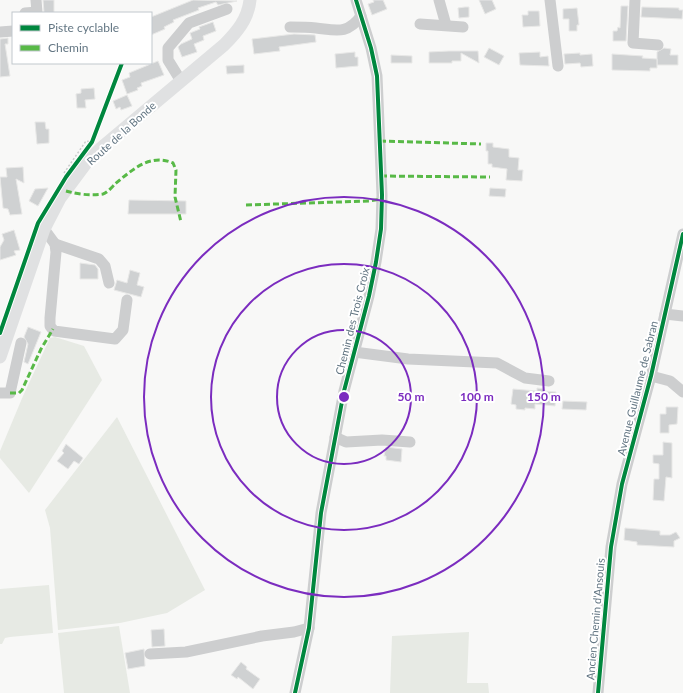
<svg xmlns="http://www.w3.org/2000/svg" width="683" height="693" viewBox="0 0 683 693" font-family="Lato,sans-serif">
  <rect width="100%" height="100%" fill="#f8f8f7"/>
  <g fill="#e7eae4">
    <polygon points="55,337 84,346 102,380 29,493 0,458 0,451 23,396 50,338"/>
    <polygon points="117,417 205,590 167,613 120,623 58,630 50,528 45,510"/>
    <polygon points="49,585 53,633 10,637 5,638 2,644 0,644 0,589"/>
    <polygon points="119,626 130,693 64,693 58,633"/>
    <polygon points="469,632 467,683 488,683 489,693 390,693 392,636"/>
  </g>
  <g fill="#cfd1d2" stroke="#e8e8e7">
    <polygon points="43,0 54,0 54,13 44,13"/>
    <polygon points="193,0 237,1 218,5 216,2 198,8 199,10 173,20 174,22 164,27 165,29 151,35 151,17"/>
    <polygon points="373,0 383,0 387,9 372,15 368,4 374,2"/>
    <polygon points="479,0 492,0 496,9 485,14"/>
    <polygon points="621,6 628,6 626,41 613,41 613,31 617,31 618,27 620,28"/>
    <polygon points="465,7 469,7 469,17 459,18 458,8"/>
    <polygon points="642,7 679,8 679,10 683,10 682,19 641,17"/>
    <polygon points="577,8 579,25 577,25 577,31 569,31 569,19 563,19 563,9"/>
    <polygon points="528,11 539,11 540,26 523,27 522,15 528,15"/>
    <polygon points="213,22 216,31 203,36 204,40 194,44 197,52 182,57 178,47 181,44 192,39 190,33 200,29 199,27"/>
    <polygon points="294,34 315,35 316,42 279,47 280,51 254,54 252,39"/>
    <polygon points="8,38 8,44 5,44 10,76 0,77 0,39"/>
    <polygon points="489,48 504,56 499,65 484,57"/>
    <polygon points="664,48 671,49 670,55 678,55 678,65 657,65 657,52"/>
    <polygon points="449,51 478,51 479,63 461,53 461,61 452,61 452,63 429,63 429,52"/>
    <polygon points="355,52 355,57 358,57 358,66 336,68 335,54"/>
    <polygon points="540,52 540,57 548,56 549,66 520,65 519,53"/>
    <polygon points="580,53 580,55 592,54 593,66 581,67 580,63 565,64 564,54"/>
    <polygon points="612,54 643,56 642,58 657,59 657,68 650,68 650,71 612,70"/>
    <polygon points="391,55 412,56 412,63 391,63"/>
    <polygon points="158,61 164,75 141,83 142,86 137,88 138,90 127,94 122,80 130,77 129,73"/>
    <polygon points="244,65 244,73 227,74 226,66"/>
    <polygon points="94,88 95,99 85,100 86,108 77,108 76,94 81,93 81,89"/>
    <polygon points="127,95 132,106 121,110 120,107 116,109 113,101"/>
    <polygon points="35,122 45,122 46,129 49,129 49,143 37,144"/>
    <polygon points="486,143 493,143 493,147 509,149 509,157 519,158 518,170 523,170 522,181 506,180 507,169 492,167 492,164 488,164 488,151 486,151"/>
    <polygon points="23,167 24,183 16,179 22,214 10,215 8,209 3,208 0,177 7,177 6,168"/>
    <polygon points="48,188 38,206 29,201 35,189"/>
    <polygon points="490,188 506,189 505,197 489,196"/>
    <polygon points="129,200 186,201 186,214 128,214"/>
    <polygon points="14,230 20,250 14,251 16,255 0,260 0,247 4,240 2,234"/>
    <polygon points="80,263 95,265 98,269 98,279 80,279"/>
    <polygon points="130,270 140,273 137,285 144,287 141,297 114,290 117,280 127,283"/>
    <polygon points="28,327 41,332 28,364 24,362 28,344 24,337"/>
    <polygon points="537,388 544,389 544,391 556,392 555,406 535,404 535,409 525,408 525,410 516,409 516,405 511,404 513,389 537,391"/>
    <polygon points="563,401 587,402 586,410 562,409"/>
    <polygon points="666,407 678,407 677,424 669,425 669,433 660,433 660,414 666,414"/>
    <polygon points="663,442 672,443 672,478 666,477 664,501 653,500 654,479 659,479 659,464 653,463 653,455 663,455"/>
    <polygon points="66,444 83,458 79,464 74,461 68,469 57,461 64,453 62,451"/>
    <polygon points="386,447 402,449 401,462 386,460 386,456 384,456"/>
    <polygon points="625,528 660,531 660,535 670,535 676,532 680,538 674,541 674,547 637,545 637,542 624,540"/>
    <polygon points="164,629 165,646 152,647 151,630"/>
    <polygon points="144,649 145,666 128,669 125,653"/>
    <polygon points="241,662 247,667 246,669 260,679 253,689 238,677 237,679 231,675"/>
  </g>
  <g fill="none" stroke-linecap="round" stroke-linejoin="round">
    <polyline stroke="#cacbcc" stroke-width="1.5" stroke-dasharray="2 2" stroke-linecap="butt" points="64,173 86,141 92,142"/>
    <g stroke="#cdcecf" stroke-width="11">
      <polyline points="439,0 446,25"/>
      <polyline points="550,0 558,66"/>
      <polyline points="635,0 633,43 658,45"/>
      <polyline points="25,13 37,12 36,0"/>
      <polyline points="420,24 463,27"/>
      <path d="M 290,27 C 299,27 307,27 316,28 C 336,30 347,35 361,16"/>
      <polyline points="0,32 13,31"/>
      <polyline points="181,81 168,60 168,48 189,23 227,9"/>
      <polyline points="44,229 55,244 56,252 50,318 50,326 54,331 115,339 123,330 127,300"/>
      <polyline points="55,244 99,259 105,266 109,283"/>
      <polyline points="665,314 683,316"/>
      <polyline points="354,352 408,359 497,363 525,378 549,381"/>
      <polyline points="651,376 670,381 683,392"/>
      <polyline points="0,393 10,393 21,343"/>
      <polyline points="335,437 346,442 382,440 410,442"/>
      <polyline points="150,654 186,652 262,636 294,632 309,628"/>
      <polyline points="295,693 309,628 321,513 344,391 369,296 376,262 381,229 382,195 377,76 371,48 356,0"/>
      <polyline points="598,693 611,547 622,484 651,376 683,234"/>
    </g>
    <path stroke="#e0e1e2" stroke-width="13" d="M 0,357 L 44,229 L 60,198 L 86,163 L 100,149 L 224,45 C 237,32 248,19 250,0"/>
    <g stroke="#58b947" stroke-width="3" stroke-dasharray="6 3" stroke-linecap="butt">
      <polyline points="380,141 481,144"/>
      <polyline points="381,176 490,177"/>
      <path d="M 66,191 C 77,194 90,196 103,194 C 107,193 112,187 115,184 C 132,170 150,153 173,163 L 176,170 L 175,197 L 181,222"/>
      <polyline points="246,205 369,201 382,199"/>
      <polyline points="10,393 19,393 22,390 41,349 53,329"/>
    </g>
    <g stroke="#fff" stroke-width="6">
      <g id="cycleway">
        <polyline points="0,333 38,223 66,177 92,142 122,63"/>
        <polyline points="295,693 309,628 321,513 344,391 369,296 376,262 381,229 382,195 377,76 371,48 356,0"/>
        <polyline points="598,693 611,547 622,484 651,376 683,234"/>
      </g>
    </g>
    <use href="#cycleway" stroke="#00873e" stroke-width="4"/>
  </g>
  <g fill="none" stroke="#7b2cbf" stroke-width="2">
    <circle cx="344" cy="397" r="67"/>
    <circle cx="344" cy="397" r="133"/>
    <circle cx="344" cy="397" r="200"/>
  </g>
  <g text-anchor="middle" dominant-baseline="central" stroke-width="4" stroke-linejoin="round" paint-order="stroke">
    <g font-size="11" fill="#637683" stroke="#fff">
      <text transform="translate(121 133) rotate(-42)">Route de la Bonde</text>
      <text transform="translate(352 321) rotate(-76)">Chemin des Trois Croix</text>
      <text transform="translate(637 388) rotate(-76)">Avenue Guillaume de Sabran</text>
      <text transform="translate(595 619) rotate(-85)">Ancien Chemin d'Ansouis</text>
    </g>
  </g>
  <circle cx="344" cy="397" r="6" fill="#7b2cbf" stroke="#fff" stroke-width="2"/>
  <g font-size="12" text-anchor="middle" font-weight="bold" fill="#7b2cbf" stroke="#fff" stroke-width="4" stroke-linejoin="round" paint-order="stroke">
    <text x="411" y="401">50 m</text>
    <text x="477" y="401">100 m</text>
    <text x="544" y="401">150 m</text>
  </g>
  <rect x="12" y="12" width="140" height="52" fill="#ffffff" stroke="#c1c8cd"/>
  <rect x="20" y="25" width="20" height="6" fill="#00873e" stroke="#c1c8cd"/>
  <text x="48" y="32" font-size="12" fill="#637683">Piste cyclable</text>
  <rect x="20" y="45" width="20" height="6" fill="#58b947" stroke="#c1c8cd"/>
  <text x="48" y="52" font-size="12" fill="#637683">Chemin</text>
</svg>
